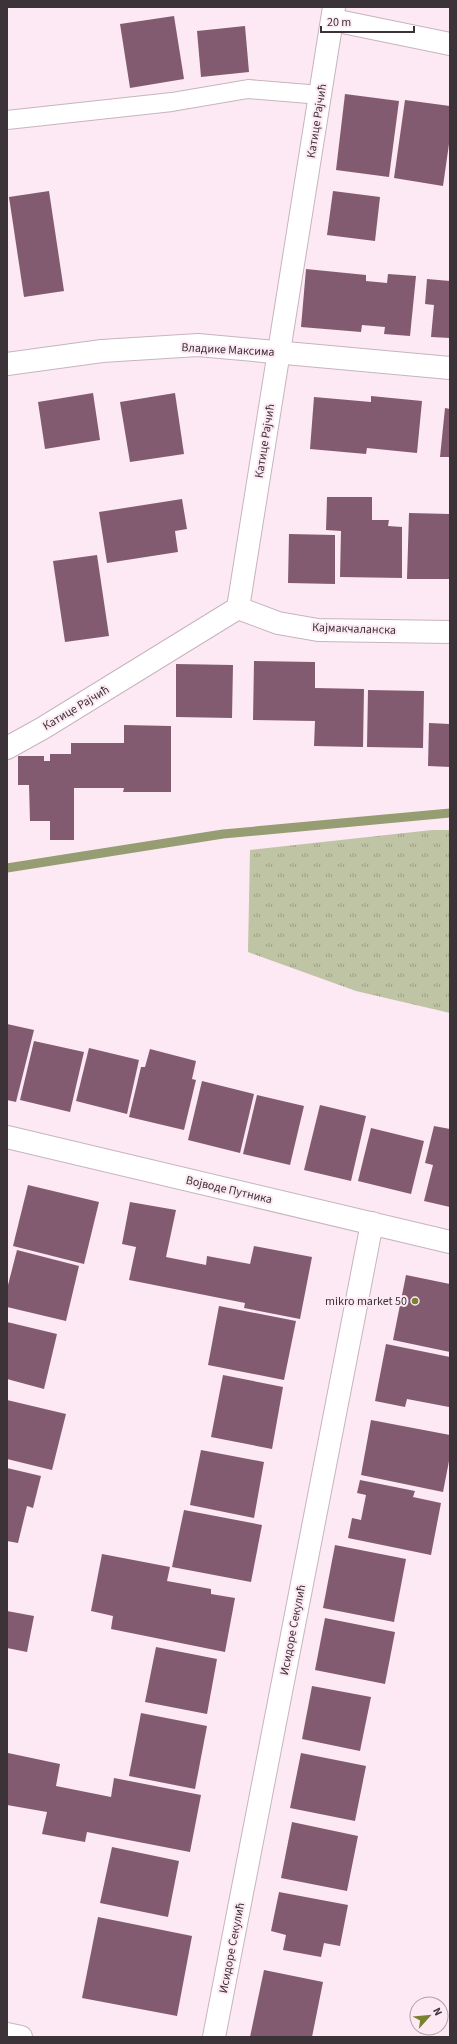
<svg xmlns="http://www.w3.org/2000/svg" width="457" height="2044" viewBox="0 0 457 2044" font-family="'Source Sans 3',sans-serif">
  <defs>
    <pattern id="grass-tufts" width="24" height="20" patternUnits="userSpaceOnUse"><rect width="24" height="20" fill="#bfc4a5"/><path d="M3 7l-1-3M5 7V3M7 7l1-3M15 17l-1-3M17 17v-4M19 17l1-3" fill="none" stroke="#9ca087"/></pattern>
  </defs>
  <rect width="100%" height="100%" fill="#fde9f3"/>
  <polygon fill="url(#grass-tufts)" points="432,830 450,830 450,1013 356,991 248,952 250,850"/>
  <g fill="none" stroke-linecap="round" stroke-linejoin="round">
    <polyline stroke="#969d72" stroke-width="9" points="7,868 223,834 450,813"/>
  </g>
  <g fill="#835b70">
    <polygon points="174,16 184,79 130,88 120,24"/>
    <polygon points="245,26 249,72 201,77 197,31"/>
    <polygon points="345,94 399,101 389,177 336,170"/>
    <polygon points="405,100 450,106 450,137 443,186 394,178"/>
    <polygon points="49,191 64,291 24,297 9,197"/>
    <polygon points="333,191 380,197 375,241 327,235"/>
    <polygon points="306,269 366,275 366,281 387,283 388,274 416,276 410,336 384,334 385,327 362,325 361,332 301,327"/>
    <polygon points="427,279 450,281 450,338 431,337 434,305 425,304"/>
    <polygon points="93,393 100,440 45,449 38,402"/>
    <polygon points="175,393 184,454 130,462 120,402"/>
    <polygon points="371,396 422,401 417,453 367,448 366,454 310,449 314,397 371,402"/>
    <polygon points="445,408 450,409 450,457 440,457"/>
    <polygon points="327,497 372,497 372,520 389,520 388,526 402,527 402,578 340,577 341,531 326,530"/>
    <polygon points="182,499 187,529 175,531 178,552 107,563 99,512"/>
    <polygon points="409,513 450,514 450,579 407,579"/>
    <polygon points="289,534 335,535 335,584 288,583"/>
    <polygon points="97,555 109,636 65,642 53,561"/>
    <polygon points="254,661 315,662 315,688 364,689 363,747 314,746 315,721 253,720"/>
    <polygon points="176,664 233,665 232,718 176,717"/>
    <polygon points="368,690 424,691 423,748 367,747"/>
    <polygon points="429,723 450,724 450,767 428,766"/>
    <polygon points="124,725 171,726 171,792 123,792 124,788 74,788 74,840 50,840 50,821 30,821 29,785 18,785 18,756 44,756 44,761 50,761 50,754 71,754 71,743 124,743"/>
    <polygon points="7,1024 34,1030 16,1102 7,1100"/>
    <polygon points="34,1041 84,1052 70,1112 20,1100"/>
    <polygon points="89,1048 139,1060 127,1114 76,1101"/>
    <polygon points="150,1049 196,1061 192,1079 196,1080 184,1130 129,1117 141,1067 145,1067"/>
    <polygon points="202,1081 254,1094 240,1153 188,1140"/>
    <polygon points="257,1095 304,1106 290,1165 243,1154"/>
    <polygon points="320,1105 366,1116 351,1181 304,1170"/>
    <polygon points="434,1126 450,1129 450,1207 424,1201 433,1165 425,1163"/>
    <polygon points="371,1128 424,1141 411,1194 358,1181"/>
    <polygon points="28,1185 99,1202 84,1264 13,1246"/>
    <polygon points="130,1202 176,1210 166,1257 206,1265 207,1256 250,1264 254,1246 312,1257 300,1319 244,1308 245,1303 129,1280 136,1247 122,1244"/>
    <polygon points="17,1250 79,1266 66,1321 7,1307 7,1289"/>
    <polygon points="406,1275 450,1284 450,1352 393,1340"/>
    <polygon points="219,1306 296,1321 284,1380 208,1365"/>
    <polygon points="7,1322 57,1334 44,1389 7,1379"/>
    <polygon points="386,1344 450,1357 449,1407 407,1399 405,1407 375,1401"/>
    <polygon points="223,1375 283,1387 272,1449 211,1437"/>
    <polygon points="7,1400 66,1414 52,1470 7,1459"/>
    <polygon points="371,1420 450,1435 450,1456 443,1492 361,1475"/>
    <polygon points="201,1450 264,1462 254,1518 190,1505"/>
    <polygon points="7,1468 41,1476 33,1508 27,1506 18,1543 7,1541"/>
    <polygon points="360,1480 415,1491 413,1497 441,1503 431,1555 348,1538 352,1518 361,1520 366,1495 357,1493"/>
    <polygon points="184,1510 262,1525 251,1582 172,1567"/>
    <polygon points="335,1545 406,1559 394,1622 323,1608"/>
    <polygon points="102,1554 170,1567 167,1581 211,1589 211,1594 235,1598 225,1652 111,1629 113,1616 91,1611"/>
    <polygon points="7,1611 34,1616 27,1652 7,1648"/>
    <polygon points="325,1618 395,1632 385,1684 315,1670"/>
    <polygon points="156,1647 217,1659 207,1714 145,1702"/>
    <polygon points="312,1686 371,1697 360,1751 302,1739"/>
    <polygon points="141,1713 207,1726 195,1789 129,1776"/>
    <polygon points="8,1753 60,1764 56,1786 111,1797 114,1778 201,1795 190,1852 87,1832 85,1842 42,1834 47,1812 7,1805"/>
    <polygon points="301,1753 366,1766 355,1821 290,1808"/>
    <polygon points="292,1822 358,1836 347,1891 281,1878"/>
    <polygon points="112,1847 179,1861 168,1917 100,1903"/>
    <polygon points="279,1892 348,1905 340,1946 324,1943 321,1957 283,1950 286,1935 271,1931"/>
    <polygon points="98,1917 192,1936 177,2016 82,1998"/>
    <polygon points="264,1970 323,1982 312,2037 250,2037"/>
  </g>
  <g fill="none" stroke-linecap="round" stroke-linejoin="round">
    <g stroke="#c7b4bd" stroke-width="20">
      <polyline id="service" points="7,120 172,102 248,89 321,95"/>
    </g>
    <g stroke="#c7b4bd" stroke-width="24">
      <g id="minor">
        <polyline points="333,20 450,44"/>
        <polyline points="7,364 102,351 198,345 450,368"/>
        <polyline points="238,608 278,623 318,630 450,632"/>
        <polyline points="7,748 43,728 238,608 334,7"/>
        <polyline points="7,1137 450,1242"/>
        <polyline points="7,2034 21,2037"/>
        <polyline points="214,2037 372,1223"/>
      </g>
    </g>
    <use href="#service" stroke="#fff" stroke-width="18"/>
    <use href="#minor" stroke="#fff" stroke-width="22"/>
  </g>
  <circle fill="#79822f" stroke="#fde9f3" stroke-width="1.5" cx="415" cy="1301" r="4"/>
  <g text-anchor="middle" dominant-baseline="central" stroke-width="4" stroke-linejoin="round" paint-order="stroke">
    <g font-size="12" fill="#3b3337" stroke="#fde9f3">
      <text transform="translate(317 121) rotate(-81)">Катице Рајчић</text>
      <text transform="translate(228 350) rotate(3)">Владике Максима</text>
      <text transform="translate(265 441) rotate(-81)">Катице Рајчић</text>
      <text transform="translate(354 629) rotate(2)">Кајмакчаланска</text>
      <text transform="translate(76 708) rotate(-31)">Катице Рајчић</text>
      <text transform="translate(229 1190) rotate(13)">Војводе Путника</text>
      <text transform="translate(293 1630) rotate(-79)">Исидоре Секулић</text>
      <text transform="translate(232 1948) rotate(-79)">Исидоре Секулић</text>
    </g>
    <g font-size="12" fill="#3b3337" stroke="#fde9f3" text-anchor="end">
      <text x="407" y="1301">mikro market 50</text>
    </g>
  </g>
  <rect width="457" height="2044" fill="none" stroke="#3b3337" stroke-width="16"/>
  <g transform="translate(429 2016) rotate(63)"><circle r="19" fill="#fde9f3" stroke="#afa0a8"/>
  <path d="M0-3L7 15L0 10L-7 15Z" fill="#79822f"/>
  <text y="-6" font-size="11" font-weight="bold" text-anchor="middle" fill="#3b3337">N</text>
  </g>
  <path d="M321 26v6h93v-6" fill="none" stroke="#3b3337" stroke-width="2"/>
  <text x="327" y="26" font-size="12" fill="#3b3337" stroke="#fde9f3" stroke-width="3" paint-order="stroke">20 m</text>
</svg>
